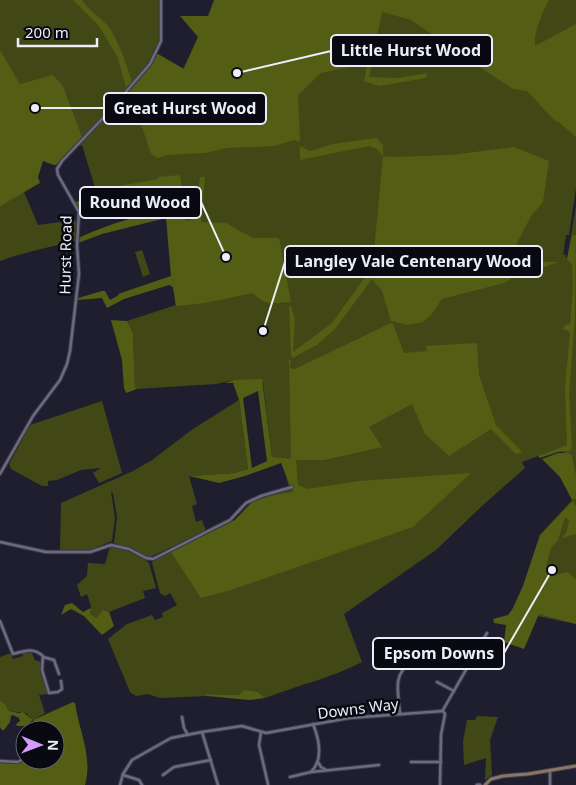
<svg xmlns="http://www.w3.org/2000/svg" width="576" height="785" viewBox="0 0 576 785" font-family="'Noto Sans',sans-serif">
  <rect width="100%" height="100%" fill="#1f1e2f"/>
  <g fill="#414815">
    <path d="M 0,0 L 159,0 L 161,38 L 156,53 L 183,69 L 201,31 L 221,8 L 214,0 L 576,0 L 576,188 L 569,235 L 566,235 L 563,255 L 565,254 L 567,259 L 576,206 L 576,485 L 562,448 L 560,448 L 522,462 L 525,468 L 483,505 L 436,550 L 344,614 L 362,662 C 332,678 298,685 265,698 L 258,692 L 239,695 L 206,694 L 207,696 L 160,698 L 148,694 L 136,696 L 130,692 L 108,639 L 127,624 L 152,615 L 155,620 L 163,617 L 162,613 L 177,605 L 170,593 L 165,596 L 160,593 L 152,563 L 154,560 L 235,520 L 252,502 L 261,496 L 289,487 L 282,463 L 272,457 L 263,383 L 234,380 L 216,384 L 137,389 L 135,387 L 133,333 L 127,321 L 176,305 L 173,287 L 177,192 L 100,204 L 82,145 L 72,149 L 54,165 L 48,151 L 44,152 L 24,192 L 38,225 L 76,220 L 75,241 C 50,247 25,252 0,261 Z"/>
    <polygon points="142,250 150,274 143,277 135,252"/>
    <polygon points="239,400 248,469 234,473 189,476 197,504 192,506 196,522 202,520 206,531 152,556 146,556 114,543 117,517 113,493 111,492 115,518 112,541 90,550 60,550 61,503 133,471 152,460 193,429"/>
    <polygon points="102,401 122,473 99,483 93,473 101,468 81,470 57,480 48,481 48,486 42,486 11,469 9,464 30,425"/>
    <polygon points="576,499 576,624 528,614 513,608 523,586 540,535 572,500"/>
    <path d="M 110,547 C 121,547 141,555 149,563 L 156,588 L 143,591 L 145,598 L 109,612 L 103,610 L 96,618 L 90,614 L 91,606 L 87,594 L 81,597 L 77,585 L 87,576 L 88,563 L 105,564 Z"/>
    <polygon points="11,653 13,659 23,656 22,653 32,653 35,660 41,662 42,676 48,694 39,695 45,713 33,720 26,713 9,711 5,704 0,702 0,657"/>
    <polygon points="477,716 498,717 490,740 492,775 485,780 486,758 464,765 463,741 467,720 475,720"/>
  </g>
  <g fill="#535d13" fill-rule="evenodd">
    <path d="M 73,0 L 82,0 C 89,11 99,16 107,25 C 118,38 127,66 132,82 L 126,87 L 117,56 L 99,26 Z"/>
    <path d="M 214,0 L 549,0 C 542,14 534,30 535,46 L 576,24 L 576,137 L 560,123 L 554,120 L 527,91 L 513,89 L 456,51 L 437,52 L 433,35 L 411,20 L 382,12 L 369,77 L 399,78 L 427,73 L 426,78 L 379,86 L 367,82 L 364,82 L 370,47 L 345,68 L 321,73 L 298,95 L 300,142 L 294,140 L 275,146 L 227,148 L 205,153 L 168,155 L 158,158 L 151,154 L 130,91 L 152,64 L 158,54 L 184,69 L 198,37 L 180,16 L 208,16 Z"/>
    <polygon points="0,50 20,84 53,75 63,86 82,137 56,165 54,165 43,161 38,177 40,183 0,206"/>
    <polygon points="376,138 383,145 383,156 394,157 451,155 514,147 549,161 543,202 531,216 515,247 520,256 511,262 559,262 541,268 509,269 511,279 504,283 442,299 431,315 423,322 408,325 391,321 382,291 372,279 335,329 317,345 292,358 291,355 289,307 291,306 295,320 293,352 332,323 368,273 376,260 374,251 383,156 377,149 369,146 300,160 300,146 310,151 333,144"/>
    <polygon points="180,175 182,190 100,204 80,212 75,202 88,199 86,192 158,179 158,177"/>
    <path d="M 200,177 L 205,177 L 201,222 L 226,223 L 253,238 L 279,238 L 291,302 C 273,303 266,307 253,293 L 205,303 L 176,306 L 173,287 L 169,285 L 124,299 L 107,308 L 102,298 L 78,300 L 78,298 L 102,291 L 105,291 L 110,300 L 119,295 L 118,294 L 171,276 L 166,218 L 102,234 L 78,243 L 78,238 C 110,224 143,212 178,211 L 178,217 L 189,221 L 195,215 Z"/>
    <polygon points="574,235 576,235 575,317 569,394 572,448 570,451 558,452 540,458 538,456 567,445 565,388 570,332 563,329 565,325 570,324 573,287 572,264 567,259 572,236"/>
    <polygon points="111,320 127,321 133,333 135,387 137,389 126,393 124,388 122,360"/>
    <path d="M 391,323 L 393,324 L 404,353 L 427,351 L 426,346 L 477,343 L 479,375 L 496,425 L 522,452 L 516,454 L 491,429 L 449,456 L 425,434 L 412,404 L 369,427 L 382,447 L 324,460 L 296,460 L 298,485 L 307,489 L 359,481 L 471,473 L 413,527 L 231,590 L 201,598 L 171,552 L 235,520 L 252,502 L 274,495 L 293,492 L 281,463 L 245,476 L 219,483 L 189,476 L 234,473 L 248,469 L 239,400 L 233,383 L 225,383 L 234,380 L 262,379 L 272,457 L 291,459 L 289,360 L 291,360 L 290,368 L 295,369 ZM 258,391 L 267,461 L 252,468 L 243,398 Z"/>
    <polygon points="558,453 568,453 572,455 576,476 576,499 572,500 560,477 542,459"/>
    <polygon points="573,501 576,507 576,534 562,538 567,531 569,520 565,517 558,540 551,548 546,567 553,575 568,572 576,579 576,624 539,614 524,649 504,642 506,625 494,623 493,619 508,615 513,608 523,586 540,535"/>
    <polygon points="72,603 83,612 91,608 90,614 96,618 103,610 109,612 114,626 102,635 84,616 71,609 61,615 65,605"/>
    <polygon points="245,690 258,692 265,698 249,700 207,696 205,694 239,695"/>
    <path d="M 0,701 L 5,704 L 9,711 L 19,713 L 23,712 L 33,720 L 73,702 L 75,703 C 79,731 93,757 85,785 L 0,785 L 0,761 L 18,762 L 21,758 L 18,750 L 25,747 L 25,760 L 55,760 L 55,730 L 42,730 L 33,720 L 25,726 L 17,726 L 16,724 L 20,721 L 19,718 L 13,715 L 11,716 L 10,722 L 4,730 L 2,730 L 0,727 Z"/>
  </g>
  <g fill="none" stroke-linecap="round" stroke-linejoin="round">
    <g stroke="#3b3a49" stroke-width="4.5">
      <g id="minor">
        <polyline points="0,474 33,416 60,380 67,364 70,351 79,274 77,245 79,212 58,175 57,169 62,161 103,118 150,64 161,41 161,0"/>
        <polyline points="0,542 46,552 90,552 111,545 129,549 146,558 153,559 230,520 246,503 261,496 292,487"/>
        <path d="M 0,621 L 13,654 C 24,651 33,647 43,656 L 42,670 L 49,693 L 58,692 L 62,689 L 61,681"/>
        <polyline points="43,657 54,660 59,674"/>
        <polyline points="437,682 454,691"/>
        <polyline points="443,710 487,633"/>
        <path d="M 400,714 C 399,703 397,692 398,682 C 400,664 426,648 442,646"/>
        <polyline points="182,717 184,728 188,735"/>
        <polyline points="202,732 242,726 266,733 349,718 443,711 445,714 441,735 440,785"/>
        <polyline points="261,732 259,745 268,784"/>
        <polyline points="0,761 18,762 25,758"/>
        <polyline points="318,762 321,767 326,770"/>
        <polyline points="411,762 441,762"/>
        <polyline points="550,770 550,785"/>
        <polyline points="311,772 379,765"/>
        <polyline points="123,775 139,780 142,785"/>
        <polyline points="163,775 174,767 211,760"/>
        <path d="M 290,777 L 311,772 C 324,759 319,739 313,724"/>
        <polyline points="120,785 123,774 132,760 171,738 202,732 218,785"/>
      </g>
    </g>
    <g stroke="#3b3a49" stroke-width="5">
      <polyline id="tertiary" points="477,785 480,785"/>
    </g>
    <g stroke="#3b3a49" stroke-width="5">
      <polyline id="secondary" points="485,785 491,779 503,776 528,774 576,766"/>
    </g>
    <use href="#minor" stroke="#6b6a80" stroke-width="2.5"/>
    <use href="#tertiary" stroke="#6b6a80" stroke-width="3"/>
    <use href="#secondary" stroke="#897765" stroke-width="3"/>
  </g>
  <g text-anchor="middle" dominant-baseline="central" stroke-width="5" stroke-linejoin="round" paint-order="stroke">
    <g font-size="15" fill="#ededf9" stroke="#090911">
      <text transform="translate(65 255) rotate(-89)">Hurst Road</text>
      <text transform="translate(358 708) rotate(-7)">Downs Way</text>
    </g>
  </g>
  <path fill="none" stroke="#ededf9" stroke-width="2" d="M237 73L331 51M35 108L104 108M226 257L201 202M263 331L285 262M552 570L504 653"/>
  <g fill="#ededf9" stroke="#090911" stroke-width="2">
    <circle cx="237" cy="73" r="5"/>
    <circle cx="35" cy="108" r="5"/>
    <circle cx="226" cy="257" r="5"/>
    <circle cx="263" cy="331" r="5"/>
    <circle cx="552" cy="570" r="5"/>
  </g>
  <g fill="#090911" stroke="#ededf9" stroke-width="2">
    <rect x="331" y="35" width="161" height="31" rx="5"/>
    <rect x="104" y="93" width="162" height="31" rx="5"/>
    <rect x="80" y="187" width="121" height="31" rx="5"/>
    <rect x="285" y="246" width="257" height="31" rx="5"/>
    <rect x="373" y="638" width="131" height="31" rx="5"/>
  </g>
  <g font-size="16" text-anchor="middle" font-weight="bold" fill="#ededf9">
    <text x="411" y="56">Little Hurst Wood</text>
    <text x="185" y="114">Great Hurst Wood</text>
    <text x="140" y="208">Round Wood</text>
    <text x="413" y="267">Langley Vale Centenary Wood</text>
    <text x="439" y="659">Epsom Downs</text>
  </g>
  <g transform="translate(40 745) rotate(91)"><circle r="24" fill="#090911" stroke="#64646e"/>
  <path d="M0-4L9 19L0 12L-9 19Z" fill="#d39cfc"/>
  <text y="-8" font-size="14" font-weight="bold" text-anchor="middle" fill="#ededf9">N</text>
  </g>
  <path d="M18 38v8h79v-8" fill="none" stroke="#ededf9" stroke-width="2.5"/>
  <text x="25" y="38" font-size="15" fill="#ededf9" stroke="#090911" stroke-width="4" paint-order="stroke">200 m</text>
</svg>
